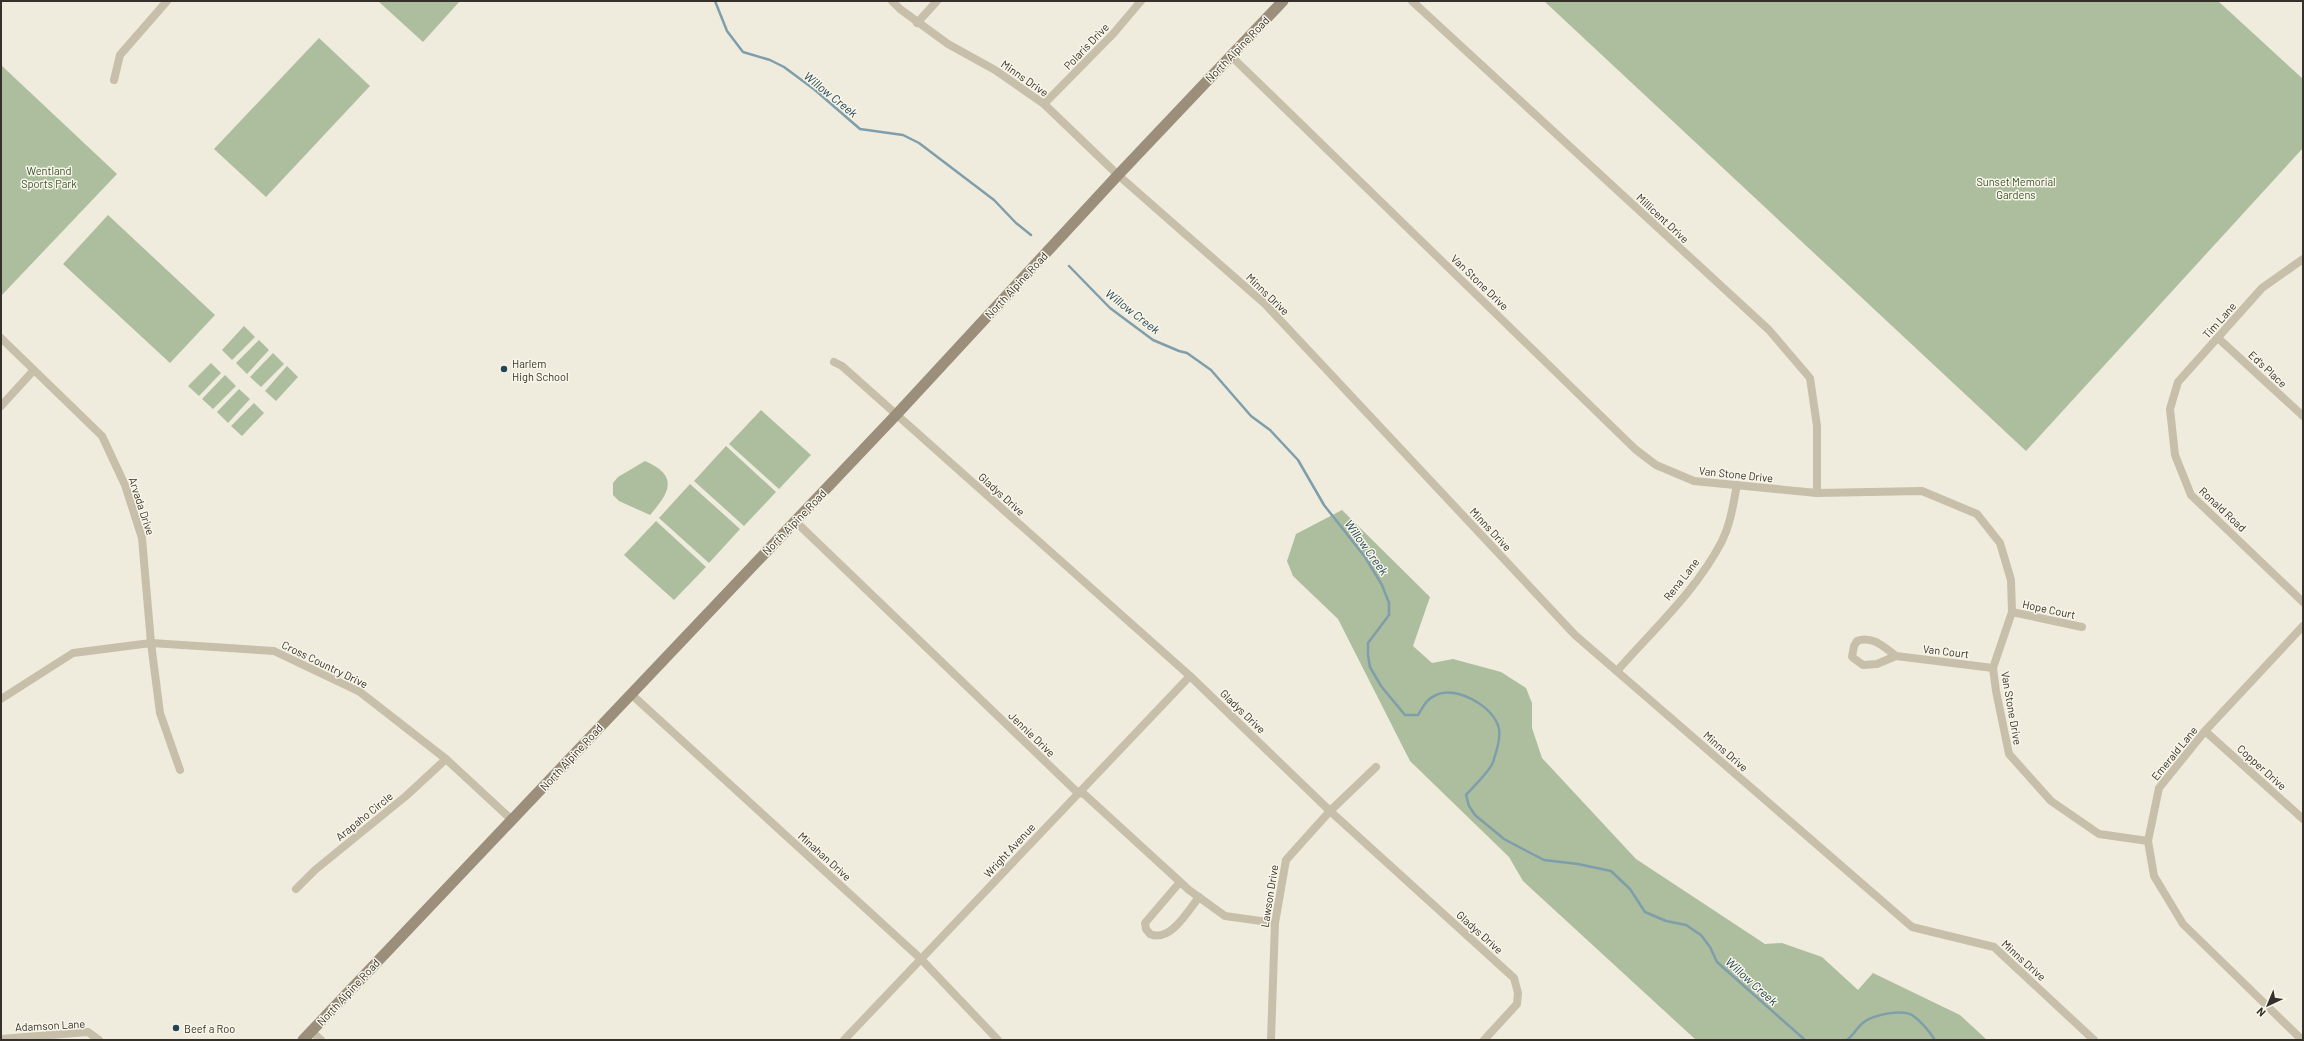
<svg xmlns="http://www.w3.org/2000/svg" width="2304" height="1041" viewBox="0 0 2304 1041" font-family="Barlow,sans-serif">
  <rect width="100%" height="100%" fill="#f0ecdd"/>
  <g fill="#acbe9e">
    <polygon points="378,1 460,1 423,42"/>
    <polygon points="1544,1 2218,1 2303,79 2303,148 2026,451"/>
    <polygon points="319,38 370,86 266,197 214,149"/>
    <polygon points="1,65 117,174 1,296"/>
    <polygon points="108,215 215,315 170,363 63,264"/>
    <polygon points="244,326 255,337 232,360 222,350"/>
    <polygon points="259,340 269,350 247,374 236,363"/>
    <polygon points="273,353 284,364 261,387 250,377"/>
    <polygon points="211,363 221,373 199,396 188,386"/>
    <polygon points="287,366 298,377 276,401 265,391"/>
    <polygon points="225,375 236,386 213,409 202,399"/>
    <polygon points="239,389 250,399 228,423 217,412"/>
    <polygon points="254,403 264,413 242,436 231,426"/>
    <polygon points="761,410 811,455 779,489 729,444"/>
    <polygon points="726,446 776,492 744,526 694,481"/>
    <path d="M 645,461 C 679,476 670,492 650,515 L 619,501 L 613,495 L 613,483 L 618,477 Z"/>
    <polygon points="690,484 740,529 709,563 659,518"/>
    <polygon points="1342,510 1430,597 1413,646 1432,663 1453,659 1501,672 1526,688 1532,703 1532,728 1542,758 1636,859 1765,944 1782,943 1822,957 1858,990 1873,973 1960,1015 1987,1040 1696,1040 1523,881 1509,857 1410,761 1338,619 1293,576 1287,561 1296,534"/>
    <polygon points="656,521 706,567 674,600 624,555"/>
  </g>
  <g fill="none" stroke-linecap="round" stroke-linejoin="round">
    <g stroke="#7f9eab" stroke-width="2.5">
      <polyline points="715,1 727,31 743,52 770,60 784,67 815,90 860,129 903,135 919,143 994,200 1016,223 1031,235"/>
      <path d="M 1069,266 L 1110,308 L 1153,340 L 1179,351 L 1187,353 L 1211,370 L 1251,416 L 1270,430 L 1298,460 L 1324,505 L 1365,557 L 1382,585 L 1389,603 L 1389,615 L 1368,643 L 1368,655 L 1370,667 L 1381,686 L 1405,715 L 1418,715 C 1424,706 1425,700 1436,695 C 1456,685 1495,707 1499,729 C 1501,739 1496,753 1493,762 C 1491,770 1472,788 1466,795 L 1469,806 L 1475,815 L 1504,839 L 1519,847 L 1544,860 L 1578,864 L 1611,871 L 1630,889 L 1645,912 L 1666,921 L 1686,925 L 1701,935 L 1710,947 L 1717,962 L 1805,1040"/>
      <path d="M 1847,1040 C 1854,1035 1857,1027 1864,1022 C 1873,1015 1901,1009 1912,1015 C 1921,1021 1929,1031 1935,1040"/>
    </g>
    <g stroke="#c7bfaa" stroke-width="8">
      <polyline points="892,1 900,9 948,44 995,70 1044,104 1118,175 1265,304 1575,635 1912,927 1994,947 2094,1040"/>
      <polyline points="1412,1 1769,330 1810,378 1817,426 1817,493"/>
      <polyline points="917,23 937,1"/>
      <polyline points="1231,56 1635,449 1656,465 1694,481 1817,493 1922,491 1977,514 2000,543 2011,580 2012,612 1993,668 1996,691 2009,754 2051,801 2099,834 2148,841"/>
      <polyline points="114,80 120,55 167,1"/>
      <polyline points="1044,104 1113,34 1141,1"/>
      <polyline points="2303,259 2262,288 2178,382 2170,409 2175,455 2191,495 2303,602"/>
      <polyline points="1,338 102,436 125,485 142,538 151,643 160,713 180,770"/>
      <polyline points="2218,338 2303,416"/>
      <polyline points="834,362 842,366 1190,676 1330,811 1514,978 1518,993 1517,1004 1484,1040"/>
      <polyline points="1,406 33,371"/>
      <polyline points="795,521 1078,793 1084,794 1189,890 1225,916 1275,923"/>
      <polyline points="2012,612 2082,627"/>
      <path d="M 1896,656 C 1884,647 1872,635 1857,641 L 1854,646 L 1852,657 L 1863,665 L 1877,664 L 1896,656 L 1993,668"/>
      <path d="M 1617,671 C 1653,630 1697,590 1722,541 C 1731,523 1733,504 1737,485"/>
      <polyline points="631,694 921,959 998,1040"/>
      <polyline points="1,699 73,653 151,643 274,651 360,692 446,759 512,820"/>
      <polyline points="2205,731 2303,819"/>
      <path d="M 1180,882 L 1145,923 L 1146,929 L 1150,934 C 1170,943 1188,911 1199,897"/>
      <polyline points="296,889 315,870 406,796 446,759"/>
      <polyline points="311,1031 321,1040"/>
      <polyline points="1,1039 88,1032 99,1040"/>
      <polyline points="844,1040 1190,676"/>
      <polyline points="1271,1040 1275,923 1286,860 1330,811 1376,767"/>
      <polyline points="2302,1040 2183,924 2154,876 2148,841 2159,788 2205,731 2303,626"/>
    </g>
    <polyline stroke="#9b8f7c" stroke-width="11" points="303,1040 896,415 1118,175 1283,1"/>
  </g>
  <g fill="#224453" stroke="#f8f5e9" stroke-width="1.5">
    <circle cx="504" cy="369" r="4"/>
    <circle cx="176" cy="1028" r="4"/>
  </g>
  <g text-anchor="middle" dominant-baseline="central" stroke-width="3" stroke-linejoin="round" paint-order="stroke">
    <g font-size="11" fill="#353029" stroke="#f8f5e9">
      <text transform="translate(1086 46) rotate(-46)">Polaris Drive</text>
      <text transform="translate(1237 49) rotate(-46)">North Alpine Road</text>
      <text transform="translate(1025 78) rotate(35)">Minns Drive</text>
      <text transform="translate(1663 218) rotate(43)">Millicent Drive</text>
      <text transform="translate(1480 282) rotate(44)">Van Stone Drive</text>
      <text transform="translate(1016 285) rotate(-47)">North Alpine Road</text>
      <text transform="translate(1268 294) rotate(44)">Minns Drive</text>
      <text transform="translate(2219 320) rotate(-48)">Tim Lane</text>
      <text transform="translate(2268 369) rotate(43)">Ed's Place</text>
      <text transform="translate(1736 474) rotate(6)">Van Stone Drive</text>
      <text transform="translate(1002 494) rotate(42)">Gladys Drive</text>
      <text transform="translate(142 506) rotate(72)">Arvada Drive</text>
      <text transform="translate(2223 509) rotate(43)">Ronald Road</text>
      <text transform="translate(794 522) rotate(-46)">North Alpine Road</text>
      <text transform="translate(1491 529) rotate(47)">Minns Drive</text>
      <text transform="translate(1681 579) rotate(-52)">Rena Lane</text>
      <text transform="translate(2049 609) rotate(12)">Hope Court</text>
      <text transform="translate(1946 651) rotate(7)">Van Court</text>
      <text transform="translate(325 664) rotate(26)">Cross Country Drive</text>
      <text transform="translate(2012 708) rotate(80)">Van Stone Drive</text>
      <text transform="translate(1243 711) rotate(44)">Gladys Drive</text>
      <text transform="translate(1032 734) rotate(44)">Jennie Drive</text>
      <text transform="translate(1726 751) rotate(41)">Minns Drive</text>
      <text transform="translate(2174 753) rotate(-51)">Emerald Lane</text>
      <text transform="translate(571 757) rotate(-47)">North Alpine Road</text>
      <text transform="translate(2262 767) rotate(42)">Copper Drive</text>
      <text transform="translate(364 816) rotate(-39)">Arapaho Circle</text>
      <text transform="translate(1009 850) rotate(-47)">Wright Avenue</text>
      <text transform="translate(825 856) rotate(42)">Minahan Drive</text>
      <text transform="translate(1269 896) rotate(-81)">Lawson Drive</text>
      <text transform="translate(1480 932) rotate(42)">Gladys Drive</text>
      <text transform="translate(2024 960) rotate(42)">Minns Drive</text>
      <text transform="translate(348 992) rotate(-47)">North Alpine Road</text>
      <text transform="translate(50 1025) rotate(-3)">Adamson Lane</text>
    </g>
    <g font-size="11" fill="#3c522f" stroke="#f8f5e9">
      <text x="49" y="170">Wentland<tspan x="49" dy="13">Sports Park</tspan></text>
      <text x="2016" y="181">Sunset Memorial<tspan x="2016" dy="13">Gardens</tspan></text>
    </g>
    <g font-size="11" fill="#353029" stroke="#f8f5e9" text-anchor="start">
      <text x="512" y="363">Harlem<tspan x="512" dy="13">High School</tspan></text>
      <text x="184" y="1028">Beef a Roo</text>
    </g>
    <g font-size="12" font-style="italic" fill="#224453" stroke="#f8f5e9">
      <text transform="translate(831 94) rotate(39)">Willow Creek</text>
      <text transform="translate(1133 311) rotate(38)">Willow Creek</text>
      <text transform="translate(1367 547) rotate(54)">Willow Creek</text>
      <text transform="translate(1752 981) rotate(42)">Willow Creek</text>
    </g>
  </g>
  <rect width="2304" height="1041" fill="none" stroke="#353029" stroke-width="4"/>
  <g transform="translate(2268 1005) rotate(224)" stroke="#f8f5e9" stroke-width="3" paint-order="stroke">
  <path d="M0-3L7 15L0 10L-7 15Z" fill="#353029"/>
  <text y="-6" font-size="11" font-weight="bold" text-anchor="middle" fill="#353029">N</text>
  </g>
</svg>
